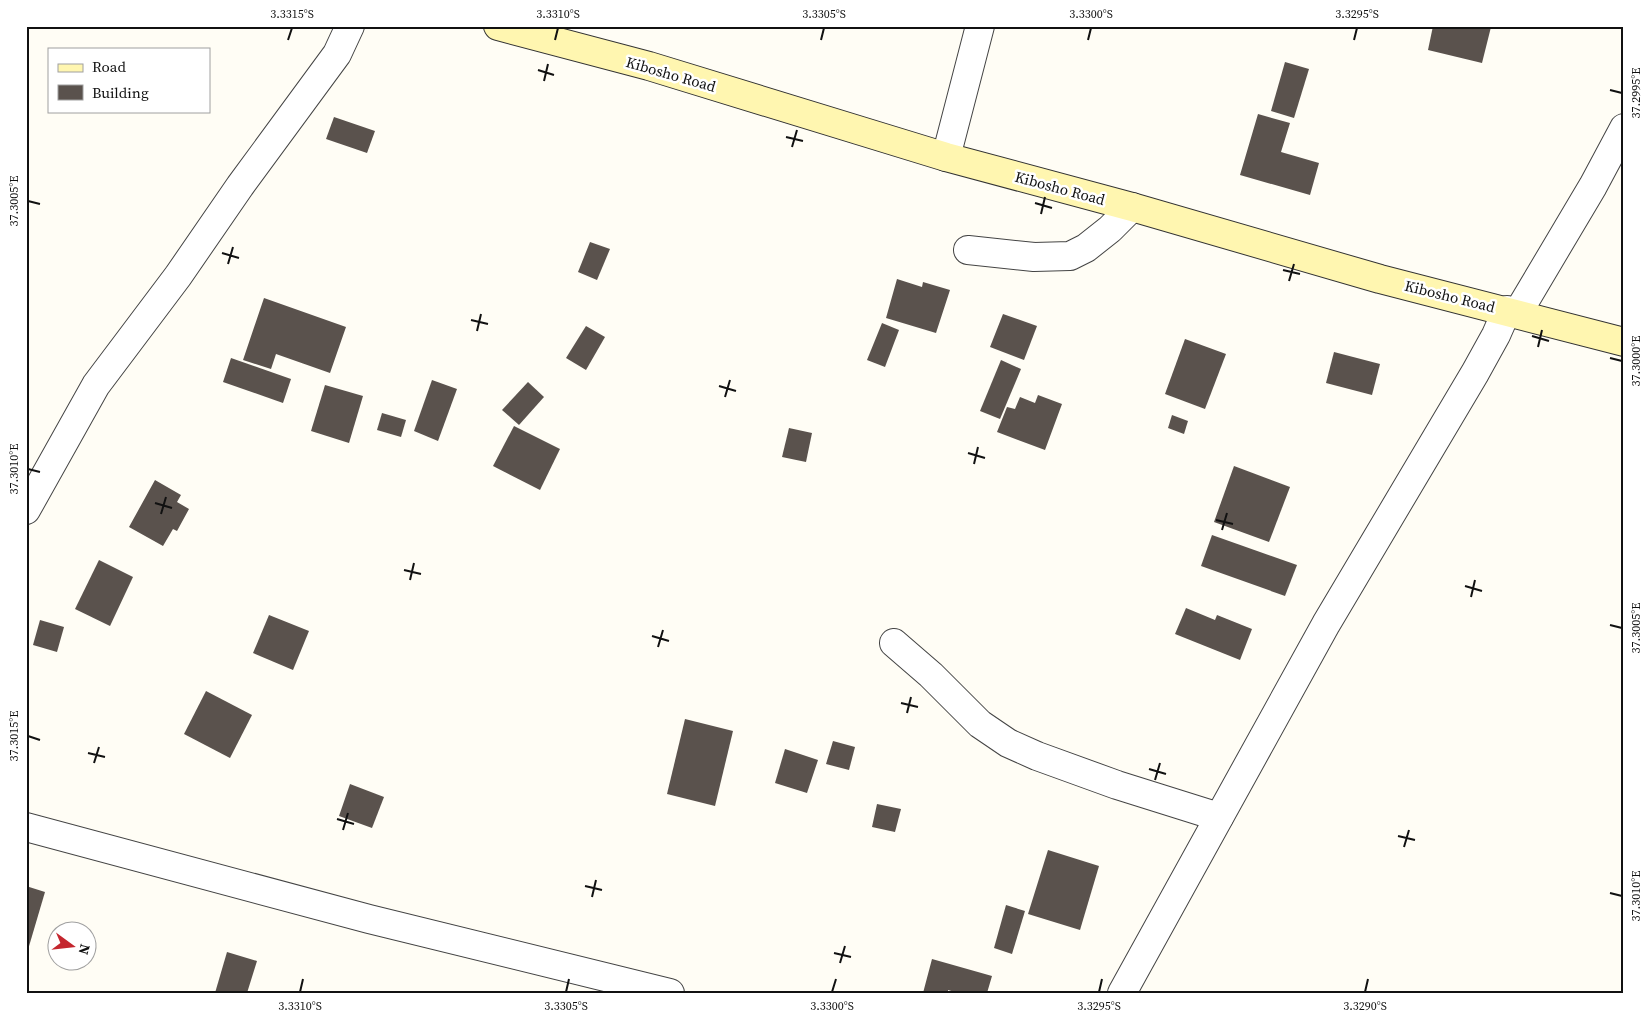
<svg xmlns="http://www.w3.org/2000/svg" width="1650" height="1019" viewBox="0 0 1650 1019" font-family="'Source Serif 4',serif">
  <rect width="100%" height="100%" fill="#fffdf5"/>
  <g fill="#5a524d">
    <polygon points="1433,26 1491,27 1482,63 1428,50"/>
    <polygon points="1285,62 1309,69 1294,118 1271,111"/>
    <polygon points="1258,114 1290,123 1281,152 1319,163 1310,195 1240,175"/>
    <polygon points="334,117 375,131 367,153 326,139"/>
    <polygon points="590,242 610,249 597,280 578,272"/>
    <polygon points="897,279 922,287 923,282 950,290 936,333 886,318"/>
    <polygon points="264,298 346,327 330,373 276,354 271,369 243,360"/>
    <polygon points="1003,314 1037,326 1024,360 990,347"/>
    <polygon points="882,323 899,330 885,367 867,360"/>
    <polygon points="586,326 605,337 586,370 566,358"/>
    <polygon points="1185,339 1226,354 1205,409 1165,394"/>
    <polygon points="1334,352 1380,364 1372,395 1326,383"/>
    <polygon points="231,358 291,379 283,403 223,382"/>
    <polygon points="1001,360 1021,369 1000,419 980,411"/>
    <polygon points="432,380 457,389 438,441 414,431"/>
    <polygon points="528,382 544,397 519,425 502,410"/>
    <polygon points="325,385 363,396 349,443 311,431"/>
    <polygon points="1038,395 1062,404 1045,450 997,432 1007,407 1015,409 1020,397 1035,403"/>
    <polygon points="382,413 406,420 401,437 377,430"/>
    <polygon points="1172,415 1188,421 1184,434 1168,428"/>
    <polygon points="514,426 560,449 540,490 493,466"/>
    <polygon points="789,428 812,433 806,462 782,457"/>
    <polygon points="1234,466 1290,487 1269,542 1214,522"/>
    <polygon points="155,480 181,495 177,502 189,509 177,531 173,529 163,546 129,527"/>
    <polygon points="1212,535 1297,565 1285,596 1201,566"/>
    <polygon points="99,560 133,577 110,626 75,609"/>
    <polygon points="1186,608 1215,620 1217,615 1252,629 1240,660 1175,634"/>
    <polygon points="269,615 309,631 293,670 253,653"/>
    <polygon points="40,620 64,627 57,652 33,645"/>
    <polygon points="206,691 252,715 230,758 184,734"/>
    <polygon points="685,719 733,731 715,806 667,794"/>
    <polygon points="833,741 855,747 849,770 826,764"/>
    <polygon points="785,749 818,760 807,793 775,783"/>
    <polygon points="350,784 384,797 372,828 339,816"/>
    <polygon points="877,804 901,809 895,832 872,827"/>
    <polygon points="1048,850 1099,866 1080,930 1028,914"/>
    <polygon points="26,886 45,892 27,953 26,953"/>
    <polygon points="1006,905 1025,911 1012,954 994,948"/>
    <polygon points="227,952 257,961 247,993 215,993"/>
    <polygon points="932,959 992,976 987,993 958,993 948,990 948,993 923,993"/>
  </g>
  <g fill="none" stroke-linecap="round" stroke-linejoin="round">
    <g stroke="#444" stroke-width="30">
      <g id="street">
        <polyline points="946,157 980,26"/>
        <polyline points="968,250 1034,257 1070,256 1086,248 1110,229 1132,207"/>
        <polyline points="1517,314 1593,186 1624,128"/>
        <polyline points="26,510 96,385 178,276 240,186 337,54 350,26"/>
        <polyline points="894,643 931,675 980,724 1008,743 1037,756 1117,785 1219,817"/>
        <polyline points="26,827 369,919 670,993"/>
        <polyline points="1122,993 1326,624 1475,373 1496,335 1507,310"/>
      </g>
    </g>
    <g stroke="#333" stroke-width="30">
      <polyline id="secondary" points="498,26 649,66 946,157 1132,207 1380,279 1624,342"/>
    </g>
    <use href="#street" stroke="#fff" stroke-width="28"/>
    <use href="#secondary" stroke="#fff6b0" stroke-width="28"/>
  </g>
  <path fill="none" stroke="#111" stroke-width="2" d="M 288,40 L 292,28M 555,40 L 558,28M 821,40 L 824,28M 1088,40 L 1091,28M 1354,40 L 1357,28M 538,70 L 554,75M 544,81 L 548,64M 1610,90 L 1622,93M 786,137 L 803,141M 792,147 L 797,130M 28,201 L 40,204M 1035,203 L 1052,208M 1041,214 L 1045,197M 222,253 L 239,258M 228,264 L 233,247M 1283,270 L 1300,274M 1289,281 L 1294,264M 471,320 L 488,324M 477,331 L 481,314M 1532,336 L 1549,341M 1538,347 L 1542,330M 1610,358 L 1622,361M 719,386 L 736,391M 725,397 L 730,380M 968,453 L 985,458M 974,464 L 978,447M 28,469 L 40,472M 155,503 L 172,508M 161,514 L 166,497M 1216,520 L 1233,524M 1222,530 L 1227,513M 404,570 L 421,574M 410,580 L 414,563M 1465,586 L 1482,591M 1471,597 L 1475,580M 1610,625 L 1622,628M 652,636 L 669,641M 658,647 L 663,630M 901,703 L 918,707M 907,713 L 911,697M 28,736 L 40,740M 88,753 L 105,757M 94,763 L 99,747M 1149,769 L 1166,774M 1155,780 L 1160,763M 337,819 L 354,824M 343,830 L 348,813M 1398,836 L 1415,840M 1404,847 L 1409,830M 585,886 L 602,890M 1610,893 L 1622,896M 592,897 L 596,880M 834,953 L 851,957M 840,963 L 845,946M 300,992 L 303,979M 566,992 L 569,979M 832,992 L 836,979M 1099,992 L 1102,979M 1365,992 L 1368,979"/>
  <g text-anchor="middle" dominant-baseline="central" stroke-width="5" stroke-linejoin="round" paint-order="stroke">
    <g font-size="15" fill="#111" stroke="#fff">
      <text transform="translate(671 74) rotate(16)">Kibosho Road</text>
      <text transform="translate(1060 188) rotate(15)">Kibosho Road</text>
      <text transform="translate(1450 296) rotate(14)">Kibosho Road</text>
    </g>
  </g>
  <rect width="1650" height="1019" fill="none" stroke="#ffffff" stroke-width="55"/>
  <rect x="48" y="48" width="162" height="65" fill="#ffffff" stroke="#a0a0a0"/>
  <rect x="58" y="64" width="25" height="8" fill="#fff6b0" stroke="#a0a0a0"/>
  <text x="92" y="72" font-size="15" fill="#111111">Road</text>
  <rect x="58" y="85" width="25" height="15" fill="#5a524d" stroke="#a0a0a0"/>
  <text x="92" y="98" font-size="15" fill="#111111">Building</text>
  <g transform="translate(72 946) rotate(105)"><circle r="24" fill="#ffffff" stroke="#a0a0a0"/>
  <path d="M0-4L9 19L0 12L-9 19Z" fill="#c4262e"/>
  <text y="-8" font-size="14" font-weight="bold" text-anchor="middle" fill="#111111">N</text>
  </g>
  <rect x="28" y="28" width="1594" height="964" fill="none" stroke="#111" stroke-width="2"/>
  <g font-size="12" text-anchor="middle" fill="#111">
    <text x="292" y="18">3.3315°S</text>
    <text x="558" y="18">3.3310°S</text>
    <text x="824" y="18">3.3305°S</text>
    <text x="1091" y="18">3.3300°S</text>
    <text x="1357" y="18">3.3295°S</text>
    <text transform="translate(1636 93) rotate(-90)" y="4">37.2995°E</text>
    <text transform="translate(14 201) rotate(-90)" y="4">37.3005°E</text>
    <text transform="translate(1636 361) rotate(-90)" y="4">37.3000°E</text>
    <text transform="translate(14 469) rotate(-90)" y="4">37.3010°E</text>
    <text transform="translate(1636 628) rotate(-90)" y="4">37.3005°E</text>
    <text transform="translate(14 736) rotate(-90)" y="4">37.3015°E</text>
    <text transform="translate(1636 896) rotate(-90)" y="4">37.3010°E</text>
    <text x="300" y="1010">3.3310°S</text>
    <text x="566" y="1010">3.3305°S</text>
    <text x="832" y="1010">3.3300°S</text>
    <text x="1099" y="1010">3.3295°S</text>
    <text x="1365" y="1010">3.3290°S</text>
  </g>
</svg>
